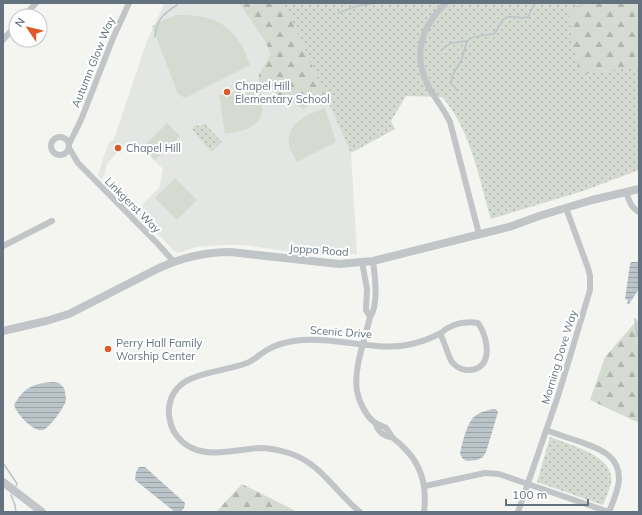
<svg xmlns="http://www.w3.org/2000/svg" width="642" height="515" viewBox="0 0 642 515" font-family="Mulish,sans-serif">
  <defs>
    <pattern id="forest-firs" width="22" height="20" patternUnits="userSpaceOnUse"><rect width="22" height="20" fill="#d5dbd1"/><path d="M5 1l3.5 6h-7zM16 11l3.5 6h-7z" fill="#b0b6af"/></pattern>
    <pattern id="park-dots" width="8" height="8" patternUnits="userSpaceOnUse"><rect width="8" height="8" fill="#d5dbd1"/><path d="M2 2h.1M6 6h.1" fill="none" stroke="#b0b6af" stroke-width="1.8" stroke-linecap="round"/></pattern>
    <pattern id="water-rules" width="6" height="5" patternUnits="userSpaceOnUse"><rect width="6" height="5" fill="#bac4c9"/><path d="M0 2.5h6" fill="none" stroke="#9ba4a8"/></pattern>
  </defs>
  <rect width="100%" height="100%" fill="#f4f4f0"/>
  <polygon fill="#e4e6e4" points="165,3 284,3 351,153 357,254 322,256 244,245 222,245 196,247 178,253 174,251 136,211 159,188 163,169 145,151 125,144 107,164 104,176 101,179 98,175 108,144 114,139 148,38"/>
  <g fill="#d5dbd1">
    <path d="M 177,15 C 218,14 237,27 250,65 L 185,98 L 178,94 L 152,26 L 163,20 Z"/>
    <path d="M 259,87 C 263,102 267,120 249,128 C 242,132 232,132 225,134 L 219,95 Z"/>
    <path d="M 325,108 L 336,142 L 297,162 C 294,157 290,150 289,145 C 286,122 309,114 325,108 Z"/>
    <polygon points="167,123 180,136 155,160 143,147"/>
    <polygon points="175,178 197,200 177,220 155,198"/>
  </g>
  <g fill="url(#forest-firs)">
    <polygon points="239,3 639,3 639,111 432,72 342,71 324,94 303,109 259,84 259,74 271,54 265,41"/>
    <polygon points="639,318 639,423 590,400 605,357"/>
    <polygon points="242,484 298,512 216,512"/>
  </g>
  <g fill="url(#park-dots)">
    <path d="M 284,3 L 601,3 L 567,8 L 580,74 L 639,67 L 639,170 L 583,191 L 491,219 C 479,179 471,130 442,97 L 406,96 L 391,121 L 395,129 L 351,153 Z"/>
    <polygon points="204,123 222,142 211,152 192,129 196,125 200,126"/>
    <path d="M 550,437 C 570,445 617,456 611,484 C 609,491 606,498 603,505 L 537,482 Z"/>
  </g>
  <g fill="url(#water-rules)">
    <polygon points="631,262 639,262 639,289 629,304 627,304 628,300 625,299 630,264"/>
    <path d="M 54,382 L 59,383 L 64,388 C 65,392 66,396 66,400 C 65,407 49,428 43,430 C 34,433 16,413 14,405 C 24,387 34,383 54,382 Z"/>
    <path d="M 492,409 L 496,409 L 498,412 L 486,452 L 483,457 L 477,460 L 467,461 L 463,459 L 460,454 C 462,444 467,422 475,416 C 480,412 486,411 492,409 Z"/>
    <polygon points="139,467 145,467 185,503 184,508 181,512 175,512 135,480 136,472"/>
  </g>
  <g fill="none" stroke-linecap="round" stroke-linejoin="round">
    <g stroke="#bac4c9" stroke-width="1.5">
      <polyline points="338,13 357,6 375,3"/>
      <path d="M 155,37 C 156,20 164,13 177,5"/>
      <path d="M 441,50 L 451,43 L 467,41 L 473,37 L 494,34 C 498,30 499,24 503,20 C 509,13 520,20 528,17 L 535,3"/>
      <polyline points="457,90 451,83 452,76 461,61 467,41"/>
      <polyline points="635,319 637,335 639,338"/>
      <polyline points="3,463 16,482 17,484 16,486"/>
      <polyline points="11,495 15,505 16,512"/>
    </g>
    <g stroke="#c2c5c8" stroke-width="6">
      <path d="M 446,3 C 421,26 412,56 429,87 C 435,99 444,109 450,122 L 479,234"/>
      <polyline points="24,16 36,3"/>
      <polyline points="3,40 16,25"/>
      <circle cx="60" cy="146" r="9"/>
      <polyline points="69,144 81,120 113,38 129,3"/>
      <polyline points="69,148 78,163 157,243 174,262"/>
      <path d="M 626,192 C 629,200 631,208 639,212"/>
      <polyline points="3,246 52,221"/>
      <path d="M 373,261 C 375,277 379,304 370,317 C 365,339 353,370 357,391 C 359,402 366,416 375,423 C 378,425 382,425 386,428 C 389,431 390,435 393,438 C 396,441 401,444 404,448 C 422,465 427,488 424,512"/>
      <polyline points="362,262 367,289 366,310 370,317"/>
      <path d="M 376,423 C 377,431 384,437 392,437"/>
      <path d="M 546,430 C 557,434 567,438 578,441 C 597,448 620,454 619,480 C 618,491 613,502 609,512"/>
      <polyline points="425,486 485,473 499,474 609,512"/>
      <path d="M 360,512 C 335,492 321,463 289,453 C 279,450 268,448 259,448 C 231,450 197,462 177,436 C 171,429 168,416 169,408 C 173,370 220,374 247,363 C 254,360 260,354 267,350 C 277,344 290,341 302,340 C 336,337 374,351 407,345 C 418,343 429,339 439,334 C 441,333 444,331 446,329 C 456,323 467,321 478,323 C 489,338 494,372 466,370 C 460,369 456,367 452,362 C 447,354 445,342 440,334"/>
      <polyline points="518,512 559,393 590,290 590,276 588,268 566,208"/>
    </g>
    <g stroke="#c2c5c8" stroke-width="8">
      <path d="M 3,331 L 46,321 L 69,314 L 159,268 C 181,258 205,252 230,252 L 339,264 L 373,261 L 512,226 L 539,216 L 592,200 L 639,189"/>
      <polyline points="3,482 42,512"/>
    </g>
  </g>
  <g fill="#dd5a27" stroke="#fff" stroke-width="1.5">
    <circle cx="227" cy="92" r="4"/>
    <circle cx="118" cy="148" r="4"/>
    <circle cx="108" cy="349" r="4"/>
  </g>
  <g text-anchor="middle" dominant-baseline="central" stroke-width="4" stroke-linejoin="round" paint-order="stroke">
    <g font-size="11" fill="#647280" stroke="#fff">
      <text transform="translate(93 62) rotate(-68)">Autumn Glow Way</text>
      <text transform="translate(133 205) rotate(45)">Linkgerst Way</text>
      <text transform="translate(319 250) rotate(4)">Joppa Road</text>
      <text transform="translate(341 332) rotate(4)">Scenic Drive</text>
      <text transform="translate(559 357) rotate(-73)">Morning Dove Way</text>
    </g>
    <g font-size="11" fill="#647280" stroke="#fff" text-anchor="start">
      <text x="235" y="86">Chapel Hill<tspan x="235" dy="13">Elementary School</tspan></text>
      <text x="126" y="148">Chapel Hill</text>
      <text x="116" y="343">Perry Hall Family<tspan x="116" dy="13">Worship Center</tspan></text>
    </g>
  </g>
  <rect width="642" height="515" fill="none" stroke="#647280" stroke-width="8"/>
  <g transform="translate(28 28) rotate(305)"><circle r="19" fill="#ffffff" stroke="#c1c7cc"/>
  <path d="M0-3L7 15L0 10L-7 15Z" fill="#dd5a27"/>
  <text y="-6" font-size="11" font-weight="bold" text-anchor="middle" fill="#647280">N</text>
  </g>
  <path d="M506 499v6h82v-6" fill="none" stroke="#647280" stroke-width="2"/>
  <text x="512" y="499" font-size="12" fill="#647280" stroke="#ffffff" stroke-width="3" paint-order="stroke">100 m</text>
</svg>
